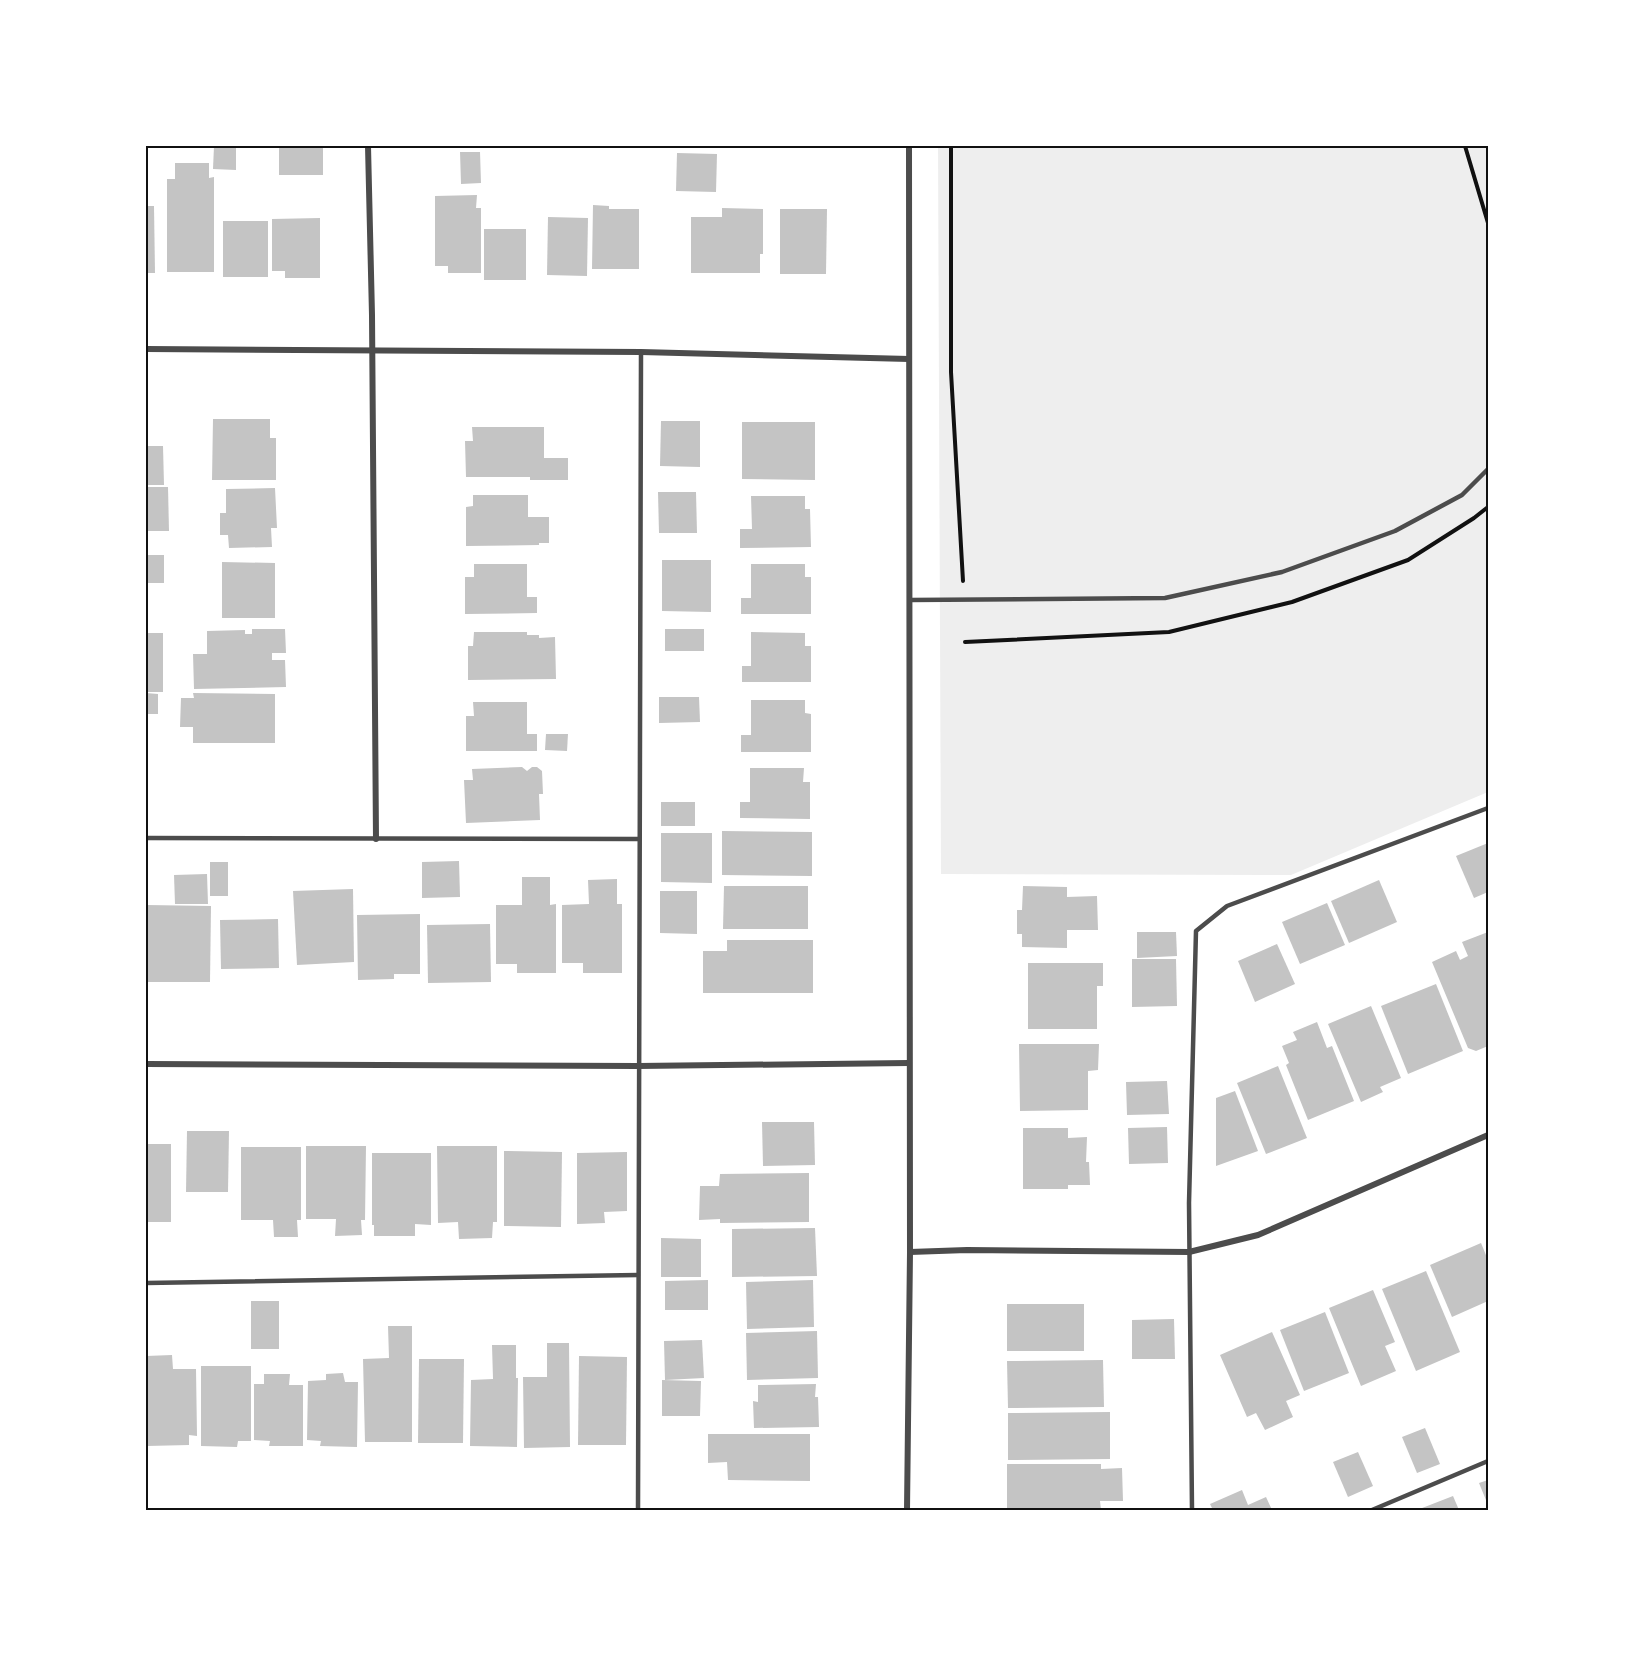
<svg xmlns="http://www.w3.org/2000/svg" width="1634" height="1656" viewBox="0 0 1634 1656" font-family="Poppins,sans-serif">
  <rect width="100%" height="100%" fill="#fff"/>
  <polygon fill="#eee" points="938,146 1488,146 1488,792 1291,875 941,874"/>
  <g fill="#c4c4c4">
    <polygon points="214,146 236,146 236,170 213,169"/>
    <rect x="279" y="146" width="44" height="29"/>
    <polygon points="460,152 480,152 481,183 461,184"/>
    <polygon points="677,153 717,154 716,192 676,191"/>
    <polygon points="175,163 209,163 209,178 214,177 214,272 167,272 167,179 175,179"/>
    <polygon points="477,195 476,208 481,208 481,273 448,273 448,266 435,266 435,196"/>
    <polygon points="593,205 609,206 609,209 639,209 639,269 592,269"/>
    <polygon points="146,206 154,206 155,273 146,273"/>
    <polygon points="722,208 763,209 763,254 760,254 760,273 691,273 691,217 722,217"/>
    <polygon points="780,209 827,209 826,274 780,274"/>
    <polygon points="548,217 588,218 587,276 547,275"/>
    <polygon points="320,218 320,278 285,278 285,271 272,271 272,219"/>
    <rect x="223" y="221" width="45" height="56"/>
    <rect x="484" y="229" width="42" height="51"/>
    <polygon points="213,419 270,419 270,438 276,438 276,480 212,480"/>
    <polygon points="661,421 700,421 700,467 660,466"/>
    <polygon points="742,422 815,422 815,480 742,479"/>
    <polygon points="472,427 544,427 544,458 568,458 568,480 530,480 530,477 466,477 465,441 473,441"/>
    <polygon points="146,446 163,446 164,485 146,485"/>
    <polygon points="146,487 168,487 169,531 146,531"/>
    <polygon points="275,488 277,528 271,528 272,547 229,548 228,535 220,535 220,513 226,513 226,489"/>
    <polygon points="658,492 696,492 697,533 659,533"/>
    <polygon points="473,495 528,495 528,517 549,517 549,543 539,543 539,545 466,546 466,507 473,506"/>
    <polygon points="751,496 805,496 805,509 810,509 811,547 740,548 740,529 752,529"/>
    <rect x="146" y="555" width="18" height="28"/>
    <polygon points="662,560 711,560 711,612 662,611"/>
    <polygon points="222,562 275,563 275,618 222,618"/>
    <polygon points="474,564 527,564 527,597 537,597 537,613 465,614 465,577 474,577"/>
    <polygon points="751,564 805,564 805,577 811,577 811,614 741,614 741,598 751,598"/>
    <polygon points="252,629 285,629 286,653 272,653 272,660 285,660 286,687 194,689 193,654 207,654 207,631 245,630 245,634 252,634"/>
    <rect x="665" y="629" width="39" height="22"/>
    <polygon points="474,632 527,632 527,635 539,635 539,638 555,637 556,679 468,680 468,646 473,646"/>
    <polygon points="751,632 805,633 805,646 811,646 811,682 742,682 742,666 751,666"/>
    <rect x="146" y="633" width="17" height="59"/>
    <polygon points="146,693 158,694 158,714 146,714"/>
    <polygon points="193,693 275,694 275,743 193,743 193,727 180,727 181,698 194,698"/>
    <polygon points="659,697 699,697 700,722 659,723"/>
    <polygon points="751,700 805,700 805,713 811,714 811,752 741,752 741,735 751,735"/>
    <polygon points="473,702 527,702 527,734 537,734 537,751 466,751 466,716 474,716"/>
    <polygon points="546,734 568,734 567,751 545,750"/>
    <polygon points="522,767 527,771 532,767 537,767 542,771 543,794 539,794 540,820 466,823 464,780 473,780 472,769"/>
    <polygon points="750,768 804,768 803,782 810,782 810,819 740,818 740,802 750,802"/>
    <rect x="661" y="802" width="34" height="24"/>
    <polygon points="722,831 812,832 812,876 722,875"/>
    <polygon points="661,833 712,833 712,883 661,882"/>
    <polygon points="1488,843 1488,892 1474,898 1456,856"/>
    <polygon points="459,861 460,897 422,898 422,862"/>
    <rect x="210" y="862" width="18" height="34"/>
    <polygon points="207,874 208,904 175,904 174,875"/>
    <polygon points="522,877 550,877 550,905 556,904 556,973 517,973 517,964 496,964 496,905 522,905"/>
    <polygon points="617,879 617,904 622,904 622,973 583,973 583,963 562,963 562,905 589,904 588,880"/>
    <polygon points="1379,880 1397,922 1349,943 1331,901"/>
    <polygon points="724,886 808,886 808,929 723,929"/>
    <polygon points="1023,886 1067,887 1067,897 1097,896 1098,930 1067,930 1067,948 1022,947 1022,934 1017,934 1017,910 1022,910"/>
    <polygon points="353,889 354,962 297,965 293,891"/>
    <polygon points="660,891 697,891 697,934 660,933"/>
    <polygon points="1327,903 1345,945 1300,964 1282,922"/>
    <polygon points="147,905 211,906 210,982 146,982"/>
    <polygon points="420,914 420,974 394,974 394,979 358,980 357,915"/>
    <polygon points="278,919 279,968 221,969 220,920"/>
    <polygon points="490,924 491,982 428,983 427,925"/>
    <polygon points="1137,932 1176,932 1177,956 1137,958"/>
    <polygon points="1488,932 1488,1046 1476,1051 1468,1048 1432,962 1456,951 1460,960 1468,956 1462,942"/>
    <polygon points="727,940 813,940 813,993 703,993 703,951 727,951"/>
    <polygon points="1277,944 1295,984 1255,1002 1238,961"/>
    <polygon points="1132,959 1176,959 1177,1006 1132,1007"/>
    <polygon points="1028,963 1103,963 1103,986 1097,986 1097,1029 1028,1029"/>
    <polygon points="1436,984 1463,1051 1408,1074 1381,1006"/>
    <polygon points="1371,1006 1401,1078 1380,1087 1383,1092 1361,1102 1328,1024"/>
    <polygon points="1317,1022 1327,1048 1332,1046 1354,1101 1308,1120 1286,1065 1289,1063 1282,1046 1297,1040 1293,1032"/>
    <polygon points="1019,1044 1099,1044 1098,1070 1088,1071 1088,1110 1020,1111"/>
    <polygon points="1278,1066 1307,1138 1266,1154 1237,1083"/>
    <polygon points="1167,1081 1169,1114 1127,1115 1126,1082"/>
    <polygon points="1235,1091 1258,1151 1216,1166 1216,1098"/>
    <polygon points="762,1122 814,1122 815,1165 763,1166"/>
    <polygon points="1167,1127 1168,1163 1129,1164 1128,1128"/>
    <polygon points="1023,1128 1068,1128 1068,1138 1087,1137 1086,1162 1089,1162 1090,1185 1068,1185 1068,1189 1023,1189"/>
    <polygon points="187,1131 229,1131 228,1192 186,1192"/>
    <rect x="146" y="1144" width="25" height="78"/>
    <polygon points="306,1146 366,1146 365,1220 361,1220 362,1235 335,1236 336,1219 306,1219"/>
    <polygon points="437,1146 497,1146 497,1222 493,1222 492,1238 459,1239 458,1222 438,1223"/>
    <polygon points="241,1147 301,1147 301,1220 297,1220 298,1237 274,1237 273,1220 241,1220"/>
    <polygon points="504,1151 562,1152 561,1227 504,1226"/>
    <polygon points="627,1152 627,1211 604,1212 605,1223 577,1224 577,1153"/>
    <polygon points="372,1153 431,1153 431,1225 415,1224 415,1236 374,1236 374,1225 372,1225"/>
    <polygon points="809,1173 809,1222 720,1223 720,1219 699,1220 700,1186 719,1186 720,1174"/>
    <polygon points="815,1228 817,1276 732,1277 732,1229"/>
    <polygon points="661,1238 701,1239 701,1277 661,1277"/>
    <polygon points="1481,1243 1488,1260 1488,1301 1452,1317 1430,1265"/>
    <polygon points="1426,1271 1460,1352 1416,1371 1382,1289"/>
    <polygon points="708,1280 708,1310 665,1310 665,1281"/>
    <polygon points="813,1280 814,1327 747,1329 746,1282"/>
    <polygon points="1373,1290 1395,1342 1385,1346 1396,1371 1361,1386 1329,1308"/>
    <rect x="251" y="1301" width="28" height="48"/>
    <rect x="1007" y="1304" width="77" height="47"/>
    <polygon points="1325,1312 1349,1373 1304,1391 1280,1330"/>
    <polygon points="1174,1319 1175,1359 1132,1359 1132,1320"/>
    <polygon points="388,1326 412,1326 412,1442 365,1442 363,1359 389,1358"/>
    <polygon points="817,1331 818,1378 747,1380 746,1333"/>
    <polygon points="1272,1332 1300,1395 1286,1401 1293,1417 1265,1430 1256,1413 1247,1417 1220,1355"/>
    <polygon points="702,1340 704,1378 665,1380 664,1341"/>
    <polygon points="547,1343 569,1343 570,1447 524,1448 523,1377 547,1377"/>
    <polygon points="492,1345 516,1345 516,1378 518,1378 517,1447 470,1446 471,1380 493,1379"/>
    <polygon points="172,1355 173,1369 196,1369 197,1436 189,1435 189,1445 147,1446 146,1356"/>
    <polygon points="579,1356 627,1357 626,1445 578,1445"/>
    <polygon points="419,1359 464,1359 463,1443 418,1443"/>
    <polygon points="1103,1360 1104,1407 1008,1408 1007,1361"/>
    <polygon points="201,1366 251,1366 251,1441 238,1441 237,1447 201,1446"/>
    <polygon points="343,1373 345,1382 358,1382 357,1447 320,1446 321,1441 307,1440 308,1381 326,1380 326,1374"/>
    <polygon points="264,1374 290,1374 289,1385 303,1385 303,1446 269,1446 270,1441 254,1440 254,1384 264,1384"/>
    <polygon points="662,1380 701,1381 700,1416 662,1416"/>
    <polygon points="816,1384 815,1397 818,1397 819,1427 754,1428 753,1401 758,1402 758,1385"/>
    <polygon points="1110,1412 1110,1459 1008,1460 1008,1413"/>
    <polygon points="1425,1428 1440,1464 1417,1473 1402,1437"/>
    <polygon points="708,1434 810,1434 810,1481 728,1480 727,1462 708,1463"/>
    <polygon points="1358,1452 1373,1486 1348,1497 1333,1462"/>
    <polygon points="1007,1464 1101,1464 1101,1469 1122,1468 1123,1501 1100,1501 1101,1510 1007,1510"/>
    <polygon points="1488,1480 1488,1505 1479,1483"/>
    <polygon points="1242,1490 1248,1505 1266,1497 1272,1510 1213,1510 1210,1504"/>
    <polygon points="1453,1496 1459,1510 1417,1510"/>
  </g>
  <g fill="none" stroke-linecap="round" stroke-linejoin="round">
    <g stroke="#111" stroke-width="4">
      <polyline points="951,146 951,372 963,581"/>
      <polyline points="1465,146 1488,223"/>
      <polyline points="965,642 1169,632 1292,602 1408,560 1474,518 1488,507"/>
    </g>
    <g stroke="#4c4c4c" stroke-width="4.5">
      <polyline points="910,600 1165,598 1282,572 1395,531 1462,495 1488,469"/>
      <polyline points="146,838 638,839"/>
      <polyline points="146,1283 638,1275"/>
      <polyline points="638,1510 641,352"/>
      <polyline points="1192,1510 1189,1203 1196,931 1227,906 1488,808"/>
      <polyline points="1372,1510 1488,1461"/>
    </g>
    <g stroke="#4c4c4c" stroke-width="6">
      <polyline points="368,146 372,315 376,839"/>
      <polyline points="146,349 641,352 909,359"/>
      <polyline points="146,1064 638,1066 909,1063"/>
      <polyline points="910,1252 967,1250 1189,1252 1258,1235 1488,1135"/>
      <polyline points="907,1510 910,1252 909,146"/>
    </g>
  </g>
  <rect width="1634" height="1656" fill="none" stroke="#ffffff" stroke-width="294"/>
  <rect x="147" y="147" width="1340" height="1362" fill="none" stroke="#111" stroke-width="2"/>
</svg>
